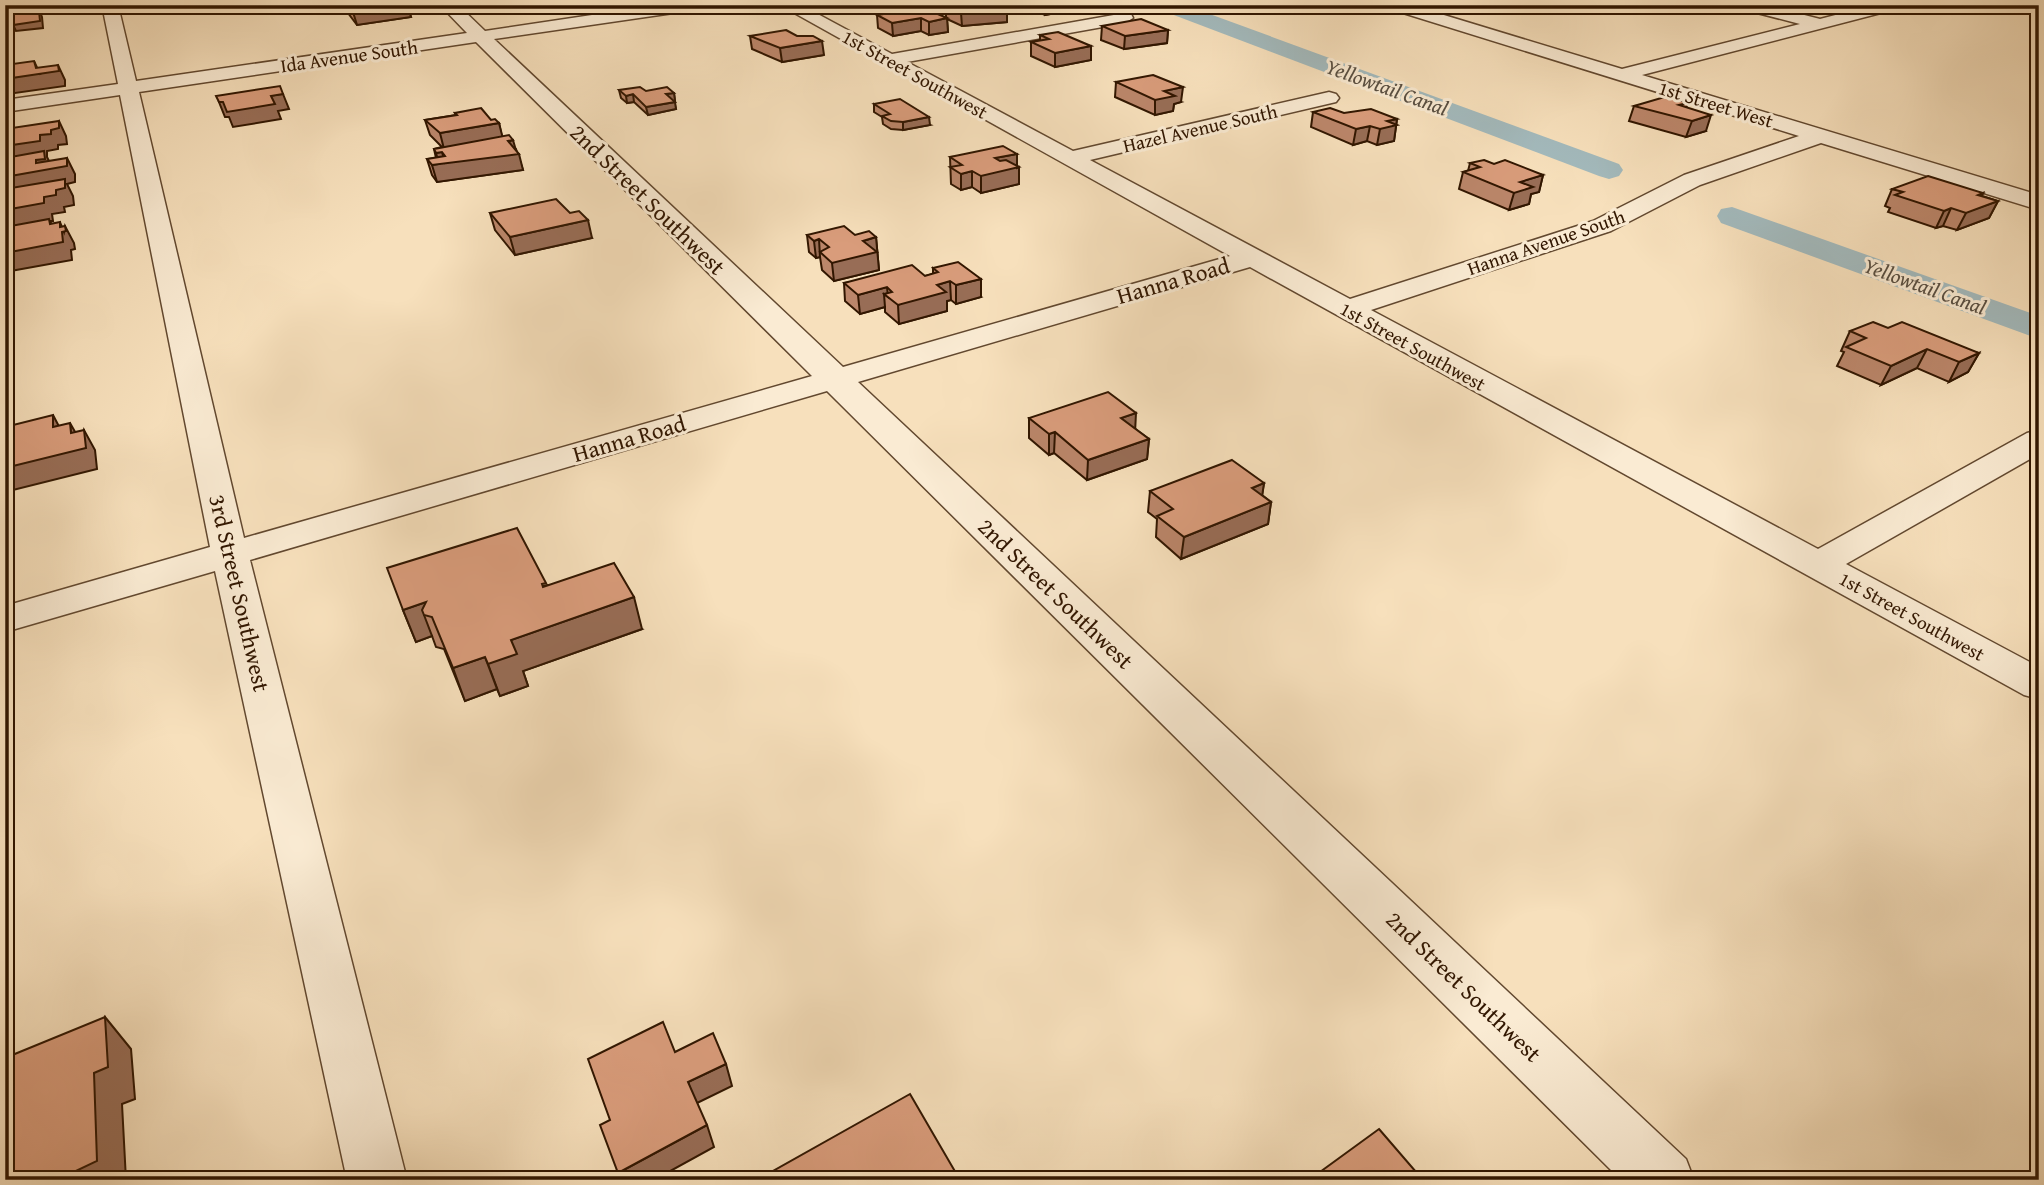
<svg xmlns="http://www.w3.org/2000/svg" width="2044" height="1185" viewBox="0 0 2044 1185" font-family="'Gentium Book Plus',serif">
  <rect width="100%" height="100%" fill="#f7e0bc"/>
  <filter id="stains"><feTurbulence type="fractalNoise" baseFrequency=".00286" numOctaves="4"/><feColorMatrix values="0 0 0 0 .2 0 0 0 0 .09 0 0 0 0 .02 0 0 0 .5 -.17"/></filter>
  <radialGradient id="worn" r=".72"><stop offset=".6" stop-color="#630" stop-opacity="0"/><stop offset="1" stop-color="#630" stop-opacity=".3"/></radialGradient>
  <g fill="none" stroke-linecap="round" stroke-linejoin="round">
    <g fill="#a3babd" fill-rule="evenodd">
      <polygon points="1155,5 1185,5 1619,164 1623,170 1619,176 1609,179 1599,176 1158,9"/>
      <polygon points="1732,207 2039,316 2039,339 1721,223 1717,216 1721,209"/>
    </g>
    <g stroke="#62482f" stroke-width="3">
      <path id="street" d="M 102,5 L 118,5 L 136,81 L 467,33 L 440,5 L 458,5 L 485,31 L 659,5 L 702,5 L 694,10 L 494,39 L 843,367 L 1230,256 L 780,5 L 801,5 L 892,54 L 1125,13 L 1131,14 L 1133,18 L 1125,23 L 907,62 L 1073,151 L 1329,92 L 1336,94 L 1339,98 L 1336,102 L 1090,160 L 1350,299 L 1593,221 L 1684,175 L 1799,136 L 1387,8 L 1385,5 L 1411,5 L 1622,69 L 1800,24 L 1738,8 L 1736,5 L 1765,5 L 1820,19 L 1874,5 L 1902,5 L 1900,8 L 1642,75 L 2039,195 L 2039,210 L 1821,143 L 1700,185 L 1611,231 L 1371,310 L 1818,549 L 2027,433 L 2039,430 L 2039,454 L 1846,564 L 2039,667 L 2039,699 L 2024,695 L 1250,267 L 858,382 L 1686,1159 L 1694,1180 L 1621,1180 L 827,391 L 250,560 L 407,1180 L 347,1180 L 215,571 L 5,632 L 5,606 L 210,547 L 120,95 L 5,112 L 5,100 L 118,84 ZM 476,42 L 812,376 L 244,538 L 139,92 Z"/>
    </g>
    <use href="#street" fill="#faebd3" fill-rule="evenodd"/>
  </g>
  <g fill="#bb866a" stroke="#311600" stroke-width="2">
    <polygon points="345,5 407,5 411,17 357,25 348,13"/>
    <polygon points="1021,5 1075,5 1075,6 1062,9 1062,12 1045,15"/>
    <polygon points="946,6 1007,9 1007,22 962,26 947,19 948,32 929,35 921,31 893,36 878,28 877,15 946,18"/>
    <polygon points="1102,26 1168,30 1167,43 1124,49 1101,40"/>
    <polygon points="1040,35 1091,46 1091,60 1055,67 1031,56 1031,42 1040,40"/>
    <polygon points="750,36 824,55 782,62 752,49"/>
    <polygon points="1116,82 1181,102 1174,104 1173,111 1155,115 1115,97"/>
    <polygon points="619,90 674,93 675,101 674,101 676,109 648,115 634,102 627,103 621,98"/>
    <polygon points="1688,103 1686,108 1706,131 1686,137 1629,121 1634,106"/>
    <polygon points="874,104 930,125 903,130 891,129 883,124 882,117 874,112"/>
    <polygon points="1313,112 1344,113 1397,119 1394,141 1377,145 1367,141 1353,145 1311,127"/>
    <polygon points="455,113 491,120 499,123 502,137 516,149 523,170 437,182 432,175 427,159 436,158 434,149 442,147 430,135 425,120 456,115"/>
    <polygon points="1017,154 1017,166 1019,167 1019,184 981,193 972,187 961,190 951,184 950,157"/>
    <polygon points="1470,163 1494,164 1543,175 1539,192 1531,194 1529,204 1509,210 1459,189 1463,172 1468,171"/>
    <polygon points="1892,189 1983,193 1982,196 1998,201 1989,218 1957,230 1943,226 1936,228 1888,212 1890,208 1885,206"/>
    <polygon points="490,213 570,213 592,238 515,255 495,230"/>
    <polygon points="807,235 855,235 876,237 879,270 834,281 822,270 820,257 816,258 809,252"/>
    <polygon points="933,268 981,297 956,304 951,300 947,301 947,311 899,324 885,312 885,307 860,314 845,301 844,283 925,276 933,274"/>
    <polygon points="1888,328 1979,353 1968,372 1949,382 1917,368 1881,385 1837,366 1844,352 1841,351 1850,331"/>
    <polygon points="1029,418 1135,429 1149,439 1147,459 1087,480 1054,453 1049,455 1029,438"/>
    <polygon points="1264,483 1262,495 1271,502 1268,524 1181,559 1156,537 1157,519 1148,512 1150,491"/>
    <polygon points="547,585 642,629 523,671 528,686 500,696 497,689 465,701 444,649 436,647 432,636 416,642 403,610"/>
  </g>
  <g fill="#986d56" stroke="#311600" stroke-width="2">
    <polygon points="5,5 39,5 40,8 40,12 42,17 43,28 16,31 13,25 39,12 5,16"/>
    <polygon points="402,5 407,5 411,17 357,25 353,12"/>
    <polygon points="1046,5 1075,5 1075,6 1062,9 1062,12 1045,15"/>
    <polygon points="1007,9 1007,22 962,26 961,13"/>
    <polygon points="921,18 921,31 893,36 892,23"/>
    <polygon points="947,18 948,32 929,35 929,22"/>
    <polygon points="1168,30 1167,43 1124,49 1125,36"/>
    <polygon points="822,41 824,55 782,62 780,48"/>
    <polygon points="1091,46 1091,60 1055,67 1055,53"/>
    <polygon points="34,61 40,74 58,65 65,80 65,86 8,94 6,90 5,90 5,79 36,68"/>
    <polygon points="1183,87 1181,102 1174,104 1173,111 1155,115 1155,100 1164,91"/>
    <polygon points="674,93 675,101 667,102 666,94"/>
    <polygon points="283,94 289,109 278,111 281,119 233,127 229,117 225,117 219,102"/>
    <polygon points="633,94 634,102 627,103 626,96"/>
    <polygon points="675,102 676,109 648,115 646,107"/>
    <polygon points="1711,115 1706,131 1686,137 1692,121"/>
    <polygon points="929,117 930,125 903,130 903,122"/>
    <polygon points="1397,119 1394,141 1377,145 1380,129 1387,121"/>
    <polygon points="59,121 66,136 67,144 58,145 58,149 47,151 47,157 52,167 67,158 75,174 75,182 67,184 73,196 74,205 64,207 65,212 52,214 53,221 50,221 58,236 5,229 5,146 51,130"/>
    <polygon points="499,123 503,139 444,149 440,133"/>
    <polygon points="1370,126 1367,141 1353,145 1356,129"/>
    <polygon points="513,140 517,154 519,154 523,170 437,182 432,165 439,164 436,153 442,152 445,163"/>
    <polygon points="1017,154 1017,168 1019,167 1019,184 981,193 981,176 995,158"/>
    <polygon points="972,171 972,187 961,190 961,174"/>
    <polygon points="1543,175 1539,192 1531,194 1529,204 1509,210 1514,193 1520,182"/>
    <polygon points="1983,193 1975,209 1998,201 1989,218 1957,230 1966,213 1978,195"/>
    <polygon points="1951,208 1943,226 1936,228 1944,211"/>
    <polygon points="588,220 592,238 515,255 510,237"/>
    <polygon points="60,222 64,232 65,226 74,243 75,249 71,250 72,260 5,272 5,253 60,227"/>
    <polygon points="876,237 879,270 834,281 832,263 863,241"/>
    <polygon points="819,239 820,257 816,258 814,241"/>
    <polygon points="981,279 981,297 956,304 956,285"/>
    <polygon points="950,281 951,300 947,301 947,311 899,324 898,305 937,285"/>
    <polygon points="887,287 888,297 884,294 885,307 860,314 858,295"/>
    <polygon points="1927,349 1917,368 1881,385 1891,366"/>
    <polygon points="1979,353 1968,372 1949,382 1959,362"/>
    <polygon points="1136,413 1135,433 1121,418"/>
    <polygon points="53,415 64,436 53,427"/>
    <polygon points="70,423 82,444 84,430 95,450 97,469 5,492 5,468 71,433"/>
    <polygon points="1055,432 1054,453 1049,455 1049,434"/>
    <polygon points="1149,439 1147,459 1087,480 1088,460"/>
    <polygon points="1264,483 1261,504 1252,488"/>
    <polygon points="1271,502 1268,524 1181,559 1184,537"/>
    <polygon points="634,597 642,629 523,671 528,686 500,696 488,664 511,640"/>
    <polygon points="426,602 424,615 432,636 416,642 403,610"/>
    <polygon points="485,657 497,689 465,701 453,668"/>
    <polygon points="105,1017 131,1049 135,1099 122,1104 126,1180 57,1180 94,1073"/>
    <polygon points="726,1064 732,1086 695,1104 688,1082"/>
    <polygon points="707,1125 714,1147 654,1180 621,1180 618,1173"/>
  </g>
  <g fill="#d99c7b" stroke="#311600" stroke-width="2">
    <polygon points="348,5 402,5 353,12"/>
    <polygon points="950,5 997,5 1007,9 961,13 946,6"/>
    <polygon points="924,8 947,18 929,22 921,18 892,23 877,15"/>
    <polygon points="39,11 40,21 13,25 13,14"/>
    <polygon points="1141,19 1168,30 1125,36 1102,26"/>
    <polygon points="786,30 797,36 813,36 822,41 780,48 750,36"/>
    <polygon points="1058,32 1091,46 1055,53 1031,42 1049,39 1040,35"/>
    <polygon points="34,61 36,68 58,65 59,71 5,79 5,65"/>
    <polygon points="1153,75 1183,87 1164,91 1175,96 1155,100 1116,82"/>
    <polygon points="280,86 283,94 271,96 275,104 227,112 223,102 219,102 216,96"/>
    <polygon points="640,87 646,91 667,87 674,93 666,94 675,102 646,107 633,94 626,96 619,90"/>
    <polygon points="1668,96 1688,103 1679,105 1711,115 1692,121 1634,106"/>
    <polygon points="900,99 929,117 903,122 891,121 882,116 890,114 874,104"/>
    <polygon points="481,108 491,120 495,119 499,123 440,133 425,120 457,115 455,113"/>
    <polygon points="1330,108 1344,113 1371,109 1397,119 1387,121 1397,125 1380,129 1370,126 1356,129 1313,112"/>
    <polygon points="59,121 59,128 51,130 51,134 40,135 40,141 5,146 5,129"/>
    <polygon points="509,135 513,140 508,141 519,154 432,165 427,159 445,156 442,152 436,153 434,149"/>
    <polygon points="1003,146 1017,154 995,158 1000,161 1006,160 1019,167 981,176 972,171 961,174 950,167 962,165 950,157"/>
    <polygon points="44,151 45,159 36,160 36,163 67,158 67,166 5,177 5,158"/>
    <polygon points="1484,160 1494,164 1505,160 1543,175 1520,182 1533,187 1514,193 1463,172 1480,167 1470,163"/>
    <polygon points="1928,176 1983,193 1978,195 1998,201 1966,213 1951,208 1944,211 1895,195 1903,192 1892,189"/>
    <polygon points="65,179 65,188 56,190 56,195 44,197 44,203 5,210 5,189"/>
    <polygon points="556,199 570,213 579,211 588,220 510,237 490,213"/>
    <polygon points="49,219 50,224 60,222 60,227 65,226 66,231 62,232 63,242 5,253 5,227"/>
    <polygon points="844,226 855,235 869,231 876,237 863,241 877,252 832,263 820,252 829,247 819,239 814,241 807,235"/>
    <polygon points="958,262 981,279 956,285 950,281 937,285 946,292 898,305 884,294 892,292 887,287 858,295 844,283 912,265 925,276 938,272 933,268"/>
    <polygon points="1873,322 1888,328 1902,322 1979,353 1959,362 1927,349 1891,366 1846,347 1866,338 1850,331"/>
    <polygon points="1108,392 1136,413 1121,418 1149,439 1088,460 1055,432 1049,434 1029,418"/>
    <polygon points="53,415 53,427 70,423 71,433 84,430 86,448 5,468 5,427"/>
    <polygon points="1232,460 1264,483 1252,488 1271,502 1184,537 1157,516 1173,509 1150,491"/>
    <polygon points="517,528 546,583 542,584 543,587 614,563 634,597 511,640 517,654 488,664 485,657 453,668 432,617 424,615 422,610 426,602 403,610 387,568"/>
    <polygon points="105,1017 108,1067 94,1073 97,1161 57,1180 5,1180 5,1058"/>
    <polygon points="663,1022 675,1052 713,1033 726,1064 688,1082 707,1125 618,1173 600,1125 610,1120 588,1059"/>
    <polygon points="910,1094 960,1180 757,1180"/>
    <polygon points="1379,1129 1423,1180 1309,1180"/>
  </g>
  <g text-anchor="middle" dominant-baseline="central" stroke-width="6" stroke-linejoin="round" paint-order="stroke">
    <g font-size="19" fill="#311600" stroke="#faebd3">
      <text transform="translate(349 56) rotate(-8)">Ida Avenue South</text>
      <text transform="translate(915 74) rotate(29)">1st Street Southwest</text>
      <text transform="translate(1716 104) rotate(17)">1st Street West</text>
      <text transform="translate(1200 128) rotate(-13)">Hazel Avenue South</text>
      <text transform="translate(1546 242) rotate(-19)">Hanna Avenue South</text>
      <text transform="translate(1413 346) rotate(29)">1st Street Southwest</text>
      <text transform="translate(1912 616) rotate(29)">1st Street Southwest</text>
    </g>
    <g font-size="21" font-style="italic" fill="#594f42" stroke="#faebd3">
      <text transform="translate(1387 87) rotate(20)">Yellowtail Canal</text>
      <text transform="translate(1925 286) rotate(20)">Yellowtail Canal</text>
    </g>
    <g font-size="23" fill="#311600" stroke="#faebd3">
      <text transform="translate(648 199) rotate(44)">2nd Street Southwest</text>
      <text transform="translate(1173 280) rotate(-16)">Hanna Road</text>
      <text transform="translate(629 438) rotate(-16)">Hanna Road</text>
      <text transform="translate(240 593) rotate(77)">3rd Street Southwest</text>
      <text transform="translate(1056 593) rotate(44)">2nd Street Southwest</text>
      <text transform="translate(1464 986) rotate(44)">2nd Street Southwest</text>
    </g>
  </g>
  <rect width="2044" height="1185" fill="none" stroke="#f7e0bc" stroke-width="28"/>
  <rect x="7" y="7" width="2030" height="1171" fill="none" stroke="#311600" stroke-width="3.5"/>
  <rect x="14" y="14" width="2016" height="1157" fill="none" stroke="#311600" stroke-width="2"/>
  <rect width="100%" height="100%" filter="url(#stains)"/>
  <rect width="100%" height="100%" fill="url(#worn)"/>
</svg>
